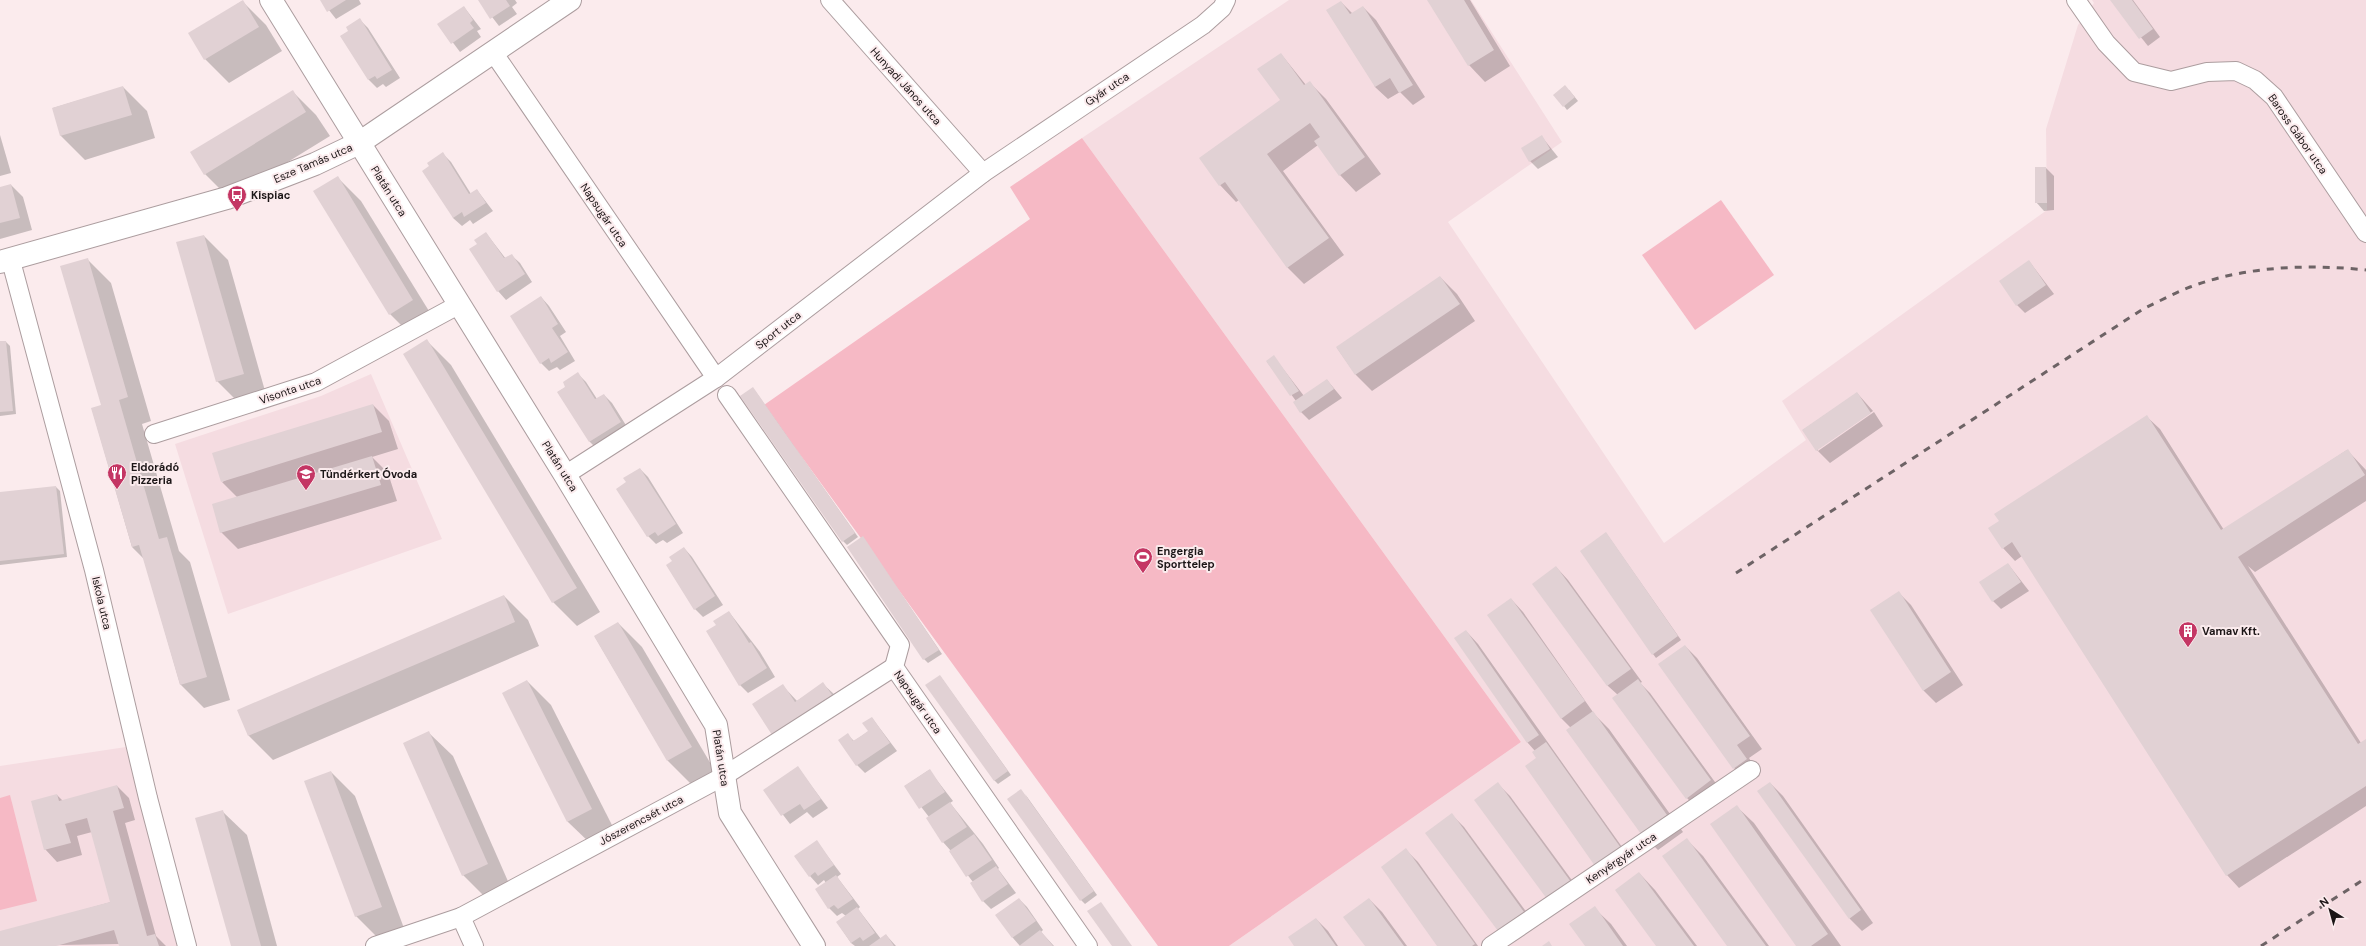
<svg xmlns="http://www.w3.org/2000/svg" width="2366" height="946" viewBox="0 0 2366 946" font-family="'DM Sans',sans-serif">
  <rect width="100%" height="100%" fill="#fbebed"/>
  <g fill="#f5dce1">
    <polygon points="1289,0 1471,0 1562,142 1448,222 1664,543 1806,440 1782,401 2047,210 2046,129 2078,25 2094,3 2092,0 2366,0 2366,946 1229,946 1521,742 1082,138"/>
    <polygon points="371,374 442,539 228,614 175,444 321,396"/>
    <polygon points="126,747 177,946 0,946 0,766"/>
  </g>
  <g fill="#f6b9c5">
    <polygon points="1082,138 1521,742 1229,946 1158,946 764,405 1030,219 1010,187"/>
    <polygon points="1721,200 1774,275 1695,330 1642,255"/>
    <polygon points="10,795 37,901 0,910 0,798"/>
  </g>
  <g fill="#0003">
    <polygon points="321,0 359,0 361,4 336,19"/>
    <polygon points="479,0 515,0 517,3 512,7 517,14 499,26"/>
    <polygon points="1428,0 1470,0 1510,66 1485,82 1469,65"/>
    <polygon points="2111,0 2133,0 2160,37 2148,46"/>
    <polygon points="242,1 266,25 282,51 229,83 205,59 190,34"/>
    <polygon points="1341,2 1353,14 1363,7 1376,20 1425,97 1413,105 1400,92 1388,99 1375,87"/>
    <polygon points="464,7 481,29 477,31 481,37 460,52 439,24"/>
    <polygon points="360,20 368,28 400,78 386,87 383,84 377,88 369,80 341,36 350,31"/>
    <polygon points="1281,54 1306,85 1310,83 1326,99 1381,174 1356,192 1340,175 1318,145 1283,171 1344,255 1304,284 1288,268 1239,200 1236,202 1220,185 1281,100"/>
    <polygon points="123,87 147,111 155,138 85,160 61,136 53,108"/>
    <polygon points="1569,90 1578,101 1567,110 1564,106"/>
    <polygon points="292,91 316,115 330,136 229,198 205,174"/>
    <polygon points="0,135 11,173 0,176"/>
    <polygon points="1542,137 1558,157 1538,169 1530,161"/>
    <polygon points="443,154 451,162 471,194 477,190 493,211 473,224 470,220 462,226 453,218"/>
    <polygon points="2046,168 2054,176 2054,210 2044,211 2036,202"/>
    <polygon points="337,177 361,201 437,324 414,338 390,314"/>
    <polygon points="11,185 23,197 32,230 0,239 0,188"/>
    <polygon points="486,233 506,259 511,255 520,263 532,282 506,300 498,291 479,244"/>
    <polygon points="204,236 228,260 267,398 241,405 217,381"/>
    <polygon points="87,259 111,283 151,421 142,424 179,551 190,562 230,700 204,708 180,684 144,559 132,547 92,409 102,406"/>
    <polygon points="2029,261 2054,294 2025,313 2017,305"/>
    <polygon points="1440,277 1457,294 1475,321 1372,391 1356,375 1337,348"/>
    <polygon points="541,297 549,306 566,332 560,336 575,361 560,370 557,367 549,371 541,363"/>
    <polygon points="427,341 451,365 600,612 577,626 553,602"/>
    <polygon points="0,342 6,342 10,346 16,414 0,416"/>
    <polygon points="1274,357 1304,396 1327,380 1342,398 1309,420 1301,412 1296,401 1267,362"/>
    <polygon points="578,374 586,382 597,399 604,395 612,403 629,430 598,450 590,442 558,392 566,387"/>
    <polygon points="753,388 858,537 847,545 843,541"/>
    <polygon points="1857,393 1873,411 1818,449 1818,451 1874,412 1883,426 1830,463 1817,450 1803,430"/>
    <polygon points="373,405 389,421 398,449 372,457 388,473 397,501 238,549 221,532 237,497 222,482"/>
    <polygon points="2147,417 2160,429 2224,530 2347,450 2366,470 2366,501 2255,572 2248,566 2361,743 2366,740 2366,806 2239,888 2227,875 2022,556 2015,561 2003,548"/>
    <polygon points="640,469 648,477 683,533 667,543 663,540 656,544 648,536 627,483"/>
    <polygon points="56,487 60,491 67,557 0,565 0,493"/>
    <polygon points="1606,533 1681,640 1656,658 1653,654"/>
    <polygon points="863,538 942,654 928,663 924,659"/>
    <polygon points="684,548 692,557 723,605 703,617 695,609 673,562"/>
    <polygon points="2008,564 2029,591 2001,609 1993,601"/>
    <polygon points="1556,567 1568,580 1642,682 1640,683 1650,693 1723,793 1699,811 1687,798 1618,695 1608,686 1534,584"/>
    <polygon points="1898,592 1911,605 1963,685 1936,703 1923,690"/>
    <polygon points="504,596 528,620 539,646 273,760 249,736 238,711"/>
    <polygon points="1511,599 1523,612 1595,715 1609,729 1683,832 1658,850 1641,833 1571,728 1561,718"/>
    <polygon points="729,612 760,652 775,677 748,693 740,685 717,626"/>
    <polygon points="618,623 642,647 715,771 692,785 668,761 595,637"/>
    <polygon points="1466,631 1478,644 1632,861 1620,870 1611,861 1538,758 1535,751 1527,742"/>
    <polygon points="1685,646 1697,658 1762,749 1749,758 1758,772 1747,780 1734,768"/>
    <polygon points="940,676 1011,775 998,784 994,780"/>
    <polygon points="527,681 551,705 616,833 592,845 568,822"/>
    <polygon points="823,684 836,696 785,747 782,685 797,701"/>
    <polygon points="872,718 897,751 865,773 857,765 848,735 854,741 869,731"/>
    <polygon points="429,733 453,756 511,888 487,899 463,875"/>
    <polygon points="798,768 828,808 813,818 807,812 790,824 765,791"/>
    <polygon points="929,770 953,801 950,803 983,844 999,868 998,869 1016,893 991,909 983,901 971,883 973,882 950,852 951,851 943,842 929,817 905,786"/>
    <polygon points="331,772 355,796 405,931 380,940 356,916"/>
    <polygon points="1770,783 1783,796 1873,923 1862,931 1850,919"/>
    <polygon points="1498,784 1510,796 1582,894 1560,911 1548,898"/>
    <polygon points="117,786 129,798 135,820 125,823 156,936 166,946 120,946 119,944 1,946 0,933 111,902 92,832 77,836 82,855 57,862 45,849 57,795 63,801"/>
    <polygon points="1025,794 1097,895 1085,904 1081,900"/>
    <polygon points="1737,807 1754,823 1841,946 1797,946"/>
    <polygon points="223,812 247,835 277,946 232,946"/>
    <polygon points="1452,815 1464,827 1536,925 1511,943"/>
    <polygon points="1686,839 1703,856 1769,946 1729,946"/>
    <polygon points="817,842 841,874 837,877 860,907 858,909 881,939 886,935 896,946 855,946 851,943 837,922 846,916 842,913 837,916 829,908 826,883 824,880 818,885 810,876"/>
    <polygon points="1406,850 1418,862 1478,946 1439,946"/>
    <polygon points="1639,873 1655,890 1697,946 1657,946"/>
    <polygon points="1019,899 1027,907 1043,930 1041,932 1054,946 1020,946 1013,938 996,915"/>
    <polygon points="1369,899 1382,912 1407,946 1366,946"/>
    <polygon points="1594,908 1611,924 1627,946 1586,946"/>
    <polygon points="1316,919 1328,931 1338,946 1296,946"/>
  </g>
  <g fill="#e1d1d4">
    <polygon points="243,0 259,27 204,60 188,33"/>
    <polygon points="320,0 346,0 327,12"/>
    <polygon points="478,0 506,0 510,6 490,19"/>
    <polygon points="1427,0 1464,0 1494,50 1468,66"/>
    <polygon points="2110,0 2132,0 2153,29 2139,39"/>
    <polygon points="1341,1 1350,14 1363,6 1413,85 1399,93 1390,78 1375,87 1326,10"/>
    <polygon points="464,6 473,20 470,23 474,28 451,44 437,24"/>
    <polygon points="360,18 392,70 377,79 375,76 368,80 340,36 348,31 346,27"/>
    <polygon points="1281,53 1304,85 1310,81 1365,157 1339,176 1314,141 1320,137 1310,123 1267,154 1329,238 1287,268 1225,182 1219,186 1199,158 1280,100 1257,69"/>
    <polygon points="1565,85 1575,97 1563,107 1553,95"/>
    <polygon points="123,86 132,115 60,136 52,108"/>
    <polygon points="293,90 306,112 204,175 190,152"/>
    <polygon points="1542,135 1550,149 1529,162 1521,148"/>
    <polygon points="443,152 469,194 477,189 486,203 464,217 462,212 453,218 422,171 429,166 427,163"/>
    <polygon points="2035,167 2046,167 2047,203 2035,203"/>
    <polygon points="338,176 413,300 389,315 313,191"/>
    <polygon points="11,184 20,218 0,223 0,187"/>
    <polygon points="486,232 504,258 512,254 525,274 497,292 469,249 477,244 474,240"/>
    <polygon points="204,235 244,374 216,382 176,242"/>
    <polygon points="88,258 128,397 119,400 159,539 167,537 207,677 180,685 139,545 132,547 91,408 101,405 60,266"/>
    <polygon points="2029,260 2046,285 2016,306 1999,281"/>
    <polygon points="1440,276 1460,304 1355,375 1336,347"/>
    <polygon points="541,296 558,324 552,328 568,352 551,363 549,358 540,364 510,316"/>
    <polygon points="427,339 577,588 552,603 403,354"/>
    <polygon points="0,341 6,341 13,411 0,412"/>
    <polygon points="1274,355 1299,391 1290,396 1266,361"/>
    <polygon points="578,372 595,399 604,394 621,422 589,442 557,392 565,387 563,382"/>
    <polygon points="1327,379 1334,389 1300,413 1293,402"/>
    <polygon points="753,387 855,533 842,542 740,396"/>
    <polygon points="1857,392 1871,413 1816,451 1802,430"/>
    <polygon points="373,404 382,432 221,482 212,453"/>
    <polygon points="2147,415 2221,530 2348,449 2365,475 2238,557 2358,744 2366,739 2366,786 2226,876 2012,542 2002,549 1988,528 1999,521 1994,514"/>
    <polygon points="372,456 381,485 220,533 212,504"/>
    <polygon points="640,468 676,524 658,536 655,532 647,537 616,489 626,482 623,478"/>
    <polygon points="56,486 64,554 0,561 0,492"/>
    <polygon points="1606,532 1678,636 1652,655 1580,551"/>
    <polygon points="863,536 939,650 923,660 847,547"/>
    <polygon points="684,547 715,596 694,610 666,565 672,561 669,557"/>
    <polygon points="2008,563 2021,582 1992,602 1979,582"/>
    <polygon points="1556,566 1631,669 1607,686 1532,584"/>
    <polygon points="1899,591 1951,672 1923,691 1870,610"/>
    <polygon points="504,595 515,622 248,736 237,710"/>
    <polygon points="1511,598 1585,701 1561,719 1487,615"/>
    <polygon points="729,611 749,643 751,642 767,668 739,686 706,631 716,625 713,621"/>
    <polygon points="618,622 692,747 667,761 594,636"/>
    <polygon points="1466,630 1539,735 1527,743 1454,638"/>
    <polygon points="1685,645 1750,736 1737,745 1747,759 1733,769 1658,664"/>
    <polygon points="940,675 1008,771 994,781 925,685"/>
    <polygon points="1638,679 1711,780 1686,799 1612,698"/>
    <polygon points="527,680 592,809 567,822 502,693"/>
    <polygon points="823,682 832,695 772,735 752,704 783,684 795,702"/>
    <polygon points="1593,711 1667,815 1641,834 1566,730"/>
    <polygon points="872,717 890,743 856,766 838,740 848,733 853,741 861,736 868,731 862,723"/>
    <polygon points="429,731 488,864 462,876 403,743"/>
    <polygon points="1546,742 1621,848 1595,866 1525,766 1536,758 1532,752"/>
    <polygon points="798,766 821,799 804,810 800,804 781,816 763,790"/>
    <polygon points="930,769 945,792 919,809 904,786"/>
    <polygon points="331,771 382,907 355,917 304,781"/>
    <polygon points="1498,782 1571,882 1547,899 1474,800"/>
    <polygon points="1770,782 1861,910 1849,919 1757,791"/>
    <polygon points="117,785 124,808 113,811 147,936 155,934 159,946 119,946 114,930 56,946 0,946 0,931 110,902 87,818 65,824 71,843 44,850 31,801 57,794 59,801"/>
    <polygon points="1021,789 1094,891 1080,901 1007,799"/>
    <polygon points="950,802 967,827 942,843 926,818"/>
    <polygon points="1737,805 1828,934 1811,946 1796,946 1710,824"/>
    <polygon points="223,810 261,946 231,946 195,818"/>
    <polygon points="1452,813 1524,912 1498,931 1425,833"/>
    <polygon points="974,834 992,860 966,877 949,851"/>
    <polygon points="1687,838 1766,946 1727,946 1662,856"/>
    <polygon points="817,840 834,865 818,876 815,872 809,877 794,856"/>
    <polygon points="1406,848 1475,944 1472,946 1437,946 1381,867"/>
    <polygon points="996,866 1008,884 982,902 970,883"/>
    <polygon points="1639,872 1694,946 1656,946 1615,890"/>
    <polygon points="836,875 853,899 838,909 834,905 828,909 815,889"/>
    <polygon points="1019,898 1036,921 1012,938 995,915"/>
    <polygon points="1369,898 1404,946 1365,946 1343,917"/>
    <polygon points="1101,902 1132,946 1112,946 1087,911"/>
    <polygon points="1595,906 1623,946 1585,946 1569,924"/>
    <polygon points="857,907 875,933 863,941 860,937 851,943 836,922"/>
    <polygon points="1316,918 1336,946 1294,946 1288,937"/>
    <polygon points="1040,930 1053,946 1019,946"/>
    <polygon points="886,934 894,946 869,946"/>
    <polygon points="1549,941 1552,946 1542,946"/>
  </g>
  <g fill="none" stroke-linecap="round" stroke-linejoin="round">
    <g stroke="#ac9d9f" stroke-width="20">
      <g id="street">
        <polyline points="830,0 983,173"/>
        <polyline points="2076,0 2106,43 2134,72 2171,81 2207,72 2236,71 2255,80 2274,97 2366,233"/>
        <polyline points="493,52 716,378"/>
        <polyline points="11,261 94,570 148,798 187,946"/>
        <polyline points="727,395 900,645 894,667 1088,946"/>
        <polyline points="154,434 316,382 460,304"/>
        <polyline points="565,475 716,378 983,173 1203,25 1222,8 1226,0"/>
        <polyline points="461,917 474,946"/>
        <polyline points="375,946 461,917 724,776 894,667"/>
        <polyline points="1491,946 1751,770"/>
      </g>
    </g>
    <g stroke="#ac9d9f" stroke-width="24">
      <g id="secondary">
        <polyline points="271,0 565,475 716,725 730,813 814,946"/>
        <polyline points="0,262 227,198 315,164 359,143 570,0"/>
      </g>
    </g>
    <use href="#street" stroke="#fff" stroke-width="18"/>
    <use href="#secondary" stroke="#fff" stroke-width="22"/>
    <g stroke="#6d6365" stroke-width="3" stroke-dasharray="7 7" stroke-linecap="butt">
      <path d="M 1736,573 L 2143,309 C 2158,302 2174,293 2190,287 C 2246,266 2308,264 2366,270"/>
      <polyline points="2261,946 2366,878"/>
    </g>
  </g>
  <defs>
    <g id="bus-pin" transform="scale(1)"><path d="M0 17L-7.5 6A9.5 9.5 0 1 1 7.5 6Z" fill="#c43664" stroke="#fbebed"/><path d="M-5-6H5V4H4V6H2V4H-2V6H-4V4H-5ZM-3.5-4V0h7V-4ZM-3.5 1.2v1.5H-2V1.2ZM2 1.2v1.5H3.5V1.2Z" fill="#fff"/></g>
    <g id="restaurant-pin" transform="scale(1)"><path d="M0 17L-7.5 6A9.5 9.5 0 1 1 7.5 6Z" fill="#c43664" stroke="#fbebed"/><path d="M-5-6h1v4h1v-4h1v4h1v-4h1v5L-1.5 .5V6h-2V.5L-5-1ZM5-6V6H3V1.5H1.5Q1.5-4 5-6Z" fill="#fff"/></g>
    <g id="school-pin" transform="scale(1)"><path d="M0 17L-7.5 6A9.5 9.5 0 1 1 7.5 6Z" fill="#c43664" stroke="#fbebed"/><path d="M0-5L7-2L0 1L-7-2ZM-4 1L0 2.5L4 1V4Q0 6-4 4Z" fill="#fff"/></g>
    <g id="stadium-pin" transform="scale(1)"><path d="M0 17L-7.5 6A9.5 9.5 0 1 1 7.5 6Z" fill="#c43664" stroke="#fbebed"/><path d="M0-5a6.5 5 0 1 0 0 10a6.5 5 0 1 0 0-10ZM-3.5-1.8h7v3.6h-7Z" fill="#fff"/></g>
    <g id="building-pin" transform="scale(1)"><path d="M0 17L-7.5 6A9.5 9.5 0 1 1 7.5 6Z" fill="#c43664" stroke="#fbebed"/><path d="M-4-6H4V6H1V3H-1V6H-4ZM-2.5-4.3h1.7v1.8h-1.7ZM.8-4.3h1.7v1.8H.8ZM-2.5-1h1.7V.8h-1.7ZM.8-1h1.7V.8H.8Z" fill="#fff"/></g>
  </defs>
  <g fill-rule="evenodd">
    <use href="#bus-pin" x="237" y="195"/>
    <use href="#restaurant-pin" x="117" y="473"/>
    <use href="#school-pin" x="306" y="474"/>
    <use href="#stadium-pin" x="1143" y="557"/>
    <use href="#building-pin" x="2188" y="631"/>
  </g>
  <g text-anchor="middle" dominant-baseline="central" stroke-width="4" stroke-linejoin="round" paint-order="stroke">
    <g font-size="11" fill="#1c1617" stroke="#fbebed">
      <text transform="translate(906 86) rotate(48)">Hunyadi János utca</text>
      <text transform="translate(1107 89) rotate(-34)">Gyár utca</text>
      <text transform="translate(2298 134) rotate(55)">Baross Gábor utca</text>
      <text transform="translate(313 163) rotate(-23)">Esze Tamás utca</text>
      <text transform="translate(389 191) rotate(58)">Platán utca</text>
      <text transform="translate(604 215) rotate(56)">Napsugár utca</text>
      <text transform="translate(778 330) rotate(-38)">Sport utca</text>
      <text transform="translate(290 390) rotate(-19)">Visonta utca</text>
      <text transform="translate(560 466) rotate(58)">Platán utca</text>
      <text transform="translate(102 603) rotate(77)">Iskola utca</text>
      <text transform="translate(918 702) rotate(55)">Napsugár utca</text>
      <text transform="translate(721 758) rotate(81)">Platán utca</text>
      <text transform="translate(641 820) rotate(-28)">Jószerencsét utca</text>
      <text transform="translate(1621 858) rotate(-34)">Kenyérgyár utca</text>
    </g>
    <g font-size="11" font-weight="bold" fill="#1c1617" stroke="#fbebed" text-anchor="start">
      <text x="251" y="195">Kispiac</text>
      <text x="131" y="467">Eldorádó<tspan x="131" dy="13">Pizzeria</tspan></text>
      <text x="320" y="474">Tündérkert Óvoda</text>
      <text x="1157" y="551">Engergia<tspan x="1157" dy="13">Sporttelep</tspan></text>
      <text x="2202" y="631">Vamav Kft.</text>
    </g>
  </g>
  <g transform="translate(2330 910) rotate(323)" stroke="#fbebed" stroke-width="3" paint-order="stroke">
  <path d="M0-3L7 15L0 10L-7 15Z" fill="#1c1617"/>
  <text y="-6" font-size="11" font-weight="bold" text-anchor="middle" fill="#1c1617">N</text>
  </g>
</svg>
